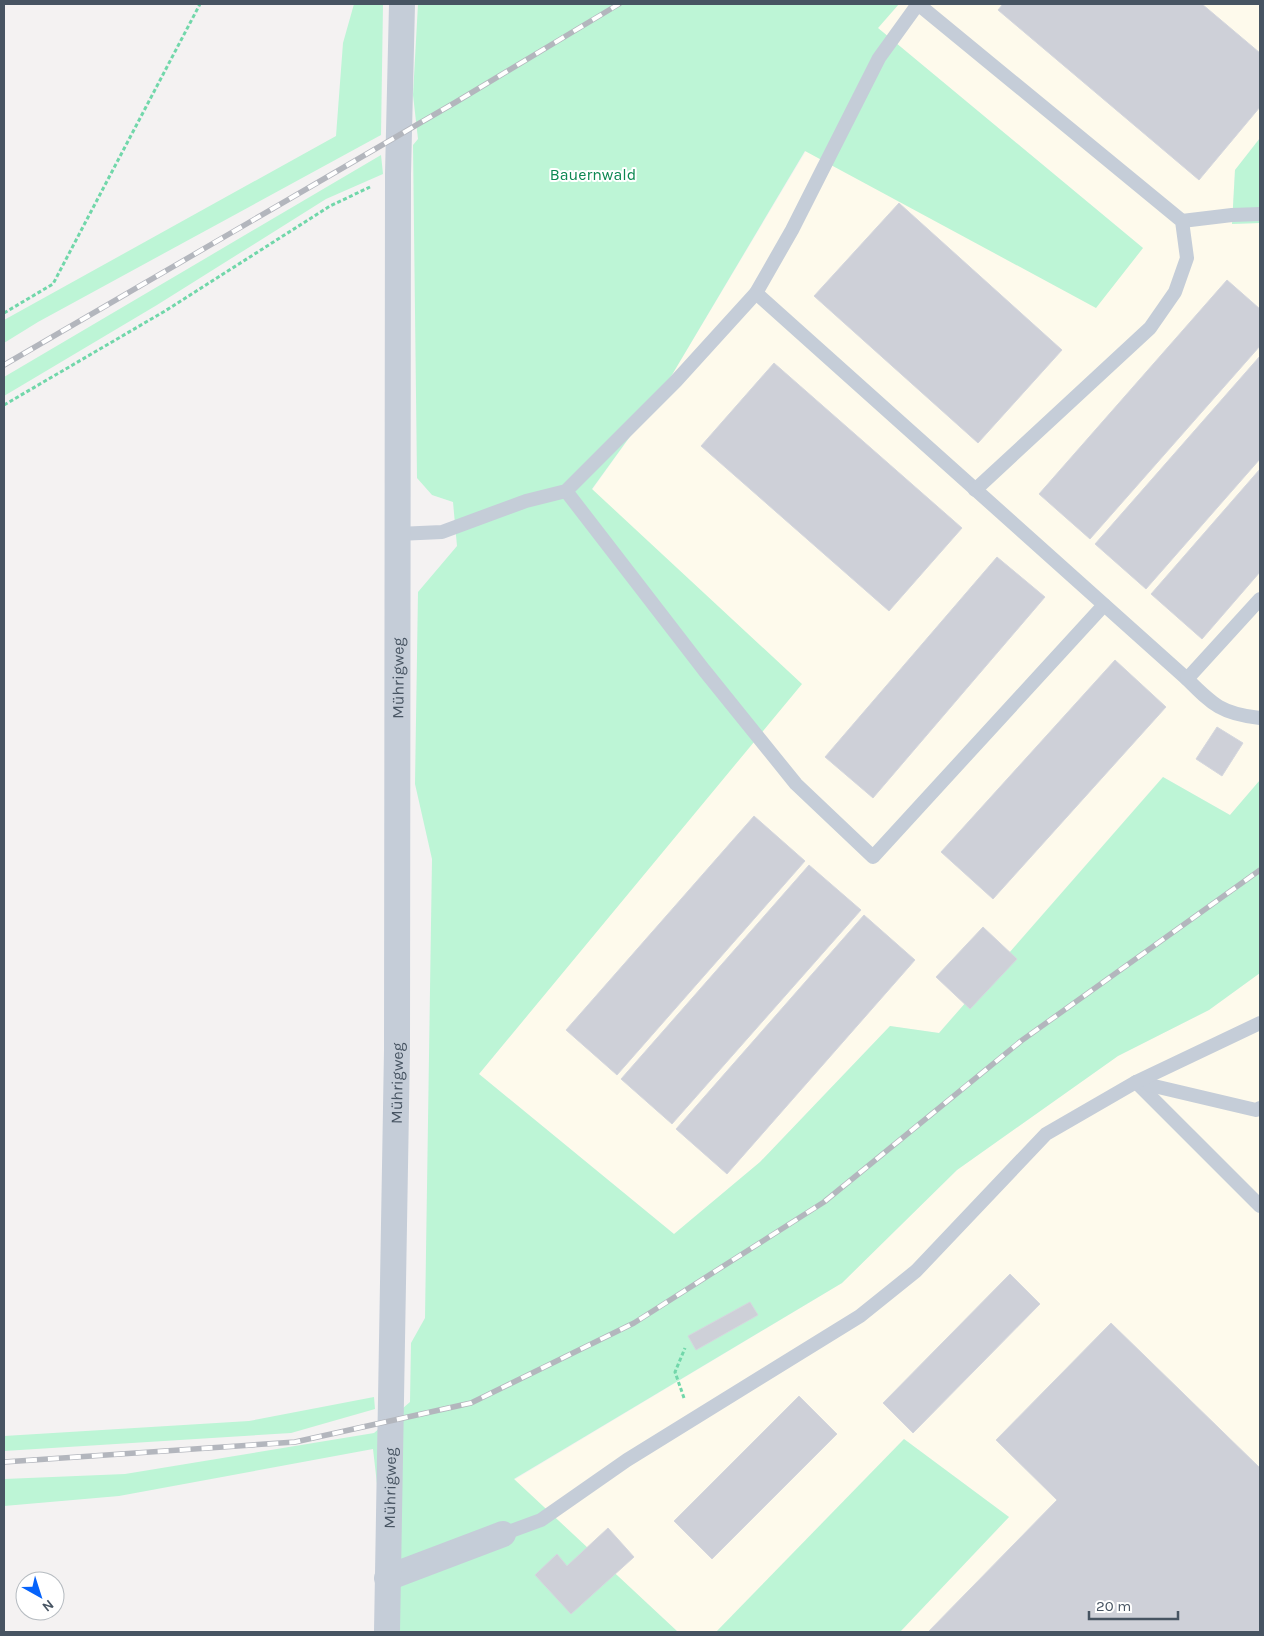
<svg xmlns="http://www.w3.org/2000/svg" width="1264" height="1636" viewBox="0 0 1264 1636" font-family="Karla,sans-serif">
  <rect width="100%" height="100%" fill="#f4f2f2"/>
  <g fill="#fefaec">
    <polygon points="899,4 1260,4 1260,138 1235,170 1232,224 1260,223 1260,780 1230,815 1163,777 939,1033 890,1026 760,1162 674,1234 479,1074 801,684 592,490 660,395 806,151 1096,307 1143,248 878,28"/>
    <polygon points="1260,973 1260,1632 900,1632 1009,1517 904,1439 716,1632 678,1632 514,1480 842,1283 957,1170 1118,1056 1209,1010"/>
  </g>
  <g fill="#bdf5d6">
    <polygon points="354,4 383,4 381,135 38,322 4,343 4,320 336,136 343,43"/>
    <polygon points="418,4 899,4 878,28 1143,248 1096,308 805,151 660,395 592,489 802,684 479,1074 674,1234 760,1162 890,1026 939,1033 1163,777 1230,815 1260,780 1260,973 1209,1010 1118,1056 957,1170 842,1283 514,1479 678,1632 394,1632 373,1449 119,1496 4,1506 4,1479 125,1474 374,1433 410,1402 411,1343 425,1318 432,859 415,784 418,592 457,546 453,502 432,495 417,478 413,145 418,139 413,95"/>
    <polygon points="1260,138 1260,223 1232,224 1235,170"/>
    <polygon points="381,155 383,174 326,199 157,305 4,396 4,377"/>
    <polygon points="374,1397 375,1409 291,1433 4,1451 4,1436 249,1421"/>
    <polygon points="904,1439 1009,1517 900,1632 716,1632"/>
  </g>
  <g fill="#ced0d8" stroke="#d5d7de">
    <polygon points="1003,4 1202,4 1260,53 1260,107 1199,180 998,10"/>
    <polygon points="899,203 1062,350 978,443 814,296"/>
    <polygon points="1227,280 1260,309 1260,346 1090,539 1039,494"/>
    <polygon points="1260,356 1260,459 1146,589 1095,544"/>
    <polygon points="774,363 962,528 889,611 701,446"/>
    <polygon points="1260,469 1260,572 1202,639 1151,594"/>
    <polygon points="997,557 1045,597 873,798 825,757"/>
    <polygon points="1115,660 1166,707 993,899 941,852"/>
    <polygon points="1217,727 1243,743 1222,776 1196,759"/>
    <polygon points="754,816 805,861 617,1075 566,1030"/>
    <polygon points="809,865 861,910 672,1124 621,1079"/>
    <polygon points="864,915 915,960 727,1174 676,1129"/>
    <polygon points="983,927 1017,959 970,1009 936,977"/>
    <polygon points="1010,1274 1040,1304 913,1433 883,1403"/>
    <polygon points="750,1302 758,1315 696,1350 688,1336"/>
    <polygon points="1111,1323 1260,1468 1260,1632 928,1632 1057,1500 996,1440"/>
    <polygon points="799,1396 837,1434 712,1559 674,1521"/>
    <polygon points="608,1528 634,1557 571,1614 535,1575 557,1554 567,1566"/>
  </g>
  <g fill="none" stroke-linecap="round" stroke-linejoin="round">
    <g stroke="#71d7aa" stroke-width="3" stroke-dasharray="4 2.5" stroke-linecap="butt">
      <polyline points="4,313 53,284 200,4"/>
      <polyline points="4,405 165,311 330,206 370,187"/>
      <polyline points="684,1398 675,1372 685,1348"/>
    </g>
    <g stroke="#c5cdd8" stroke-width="14">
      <polyline points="1182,221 1232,215 1260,214"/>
      <polyline points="756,293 1187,679"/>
      <polyline points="566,491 704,670 796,784 873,857 1104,605"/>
      <polyline points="398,534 442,532 526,501 566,491 676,381 756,293 792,230 879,58 918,4 1182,221 1187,258 1175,292 1150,328 975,490"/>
      <path d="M 1260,599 L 1187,679 C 1213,705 1222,714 1260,718"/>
      <polyline points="1136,1082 1260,1206"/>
      <polyline points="1137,1082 1256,1110 1260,1108"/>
      <polyline points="503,1534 541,1520 627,1460 860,1316 916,1271 1046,1134 1136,1082 1260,1023"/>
    </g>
    <g stroke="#c5cdd8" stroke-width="26">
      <polyline points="387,1578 503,1534"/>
      <path id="s1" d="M 387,1632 L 397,1050 L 398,174 L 402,4"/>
    </g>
    <g stroke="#b3b6bd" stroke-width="5.5">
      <g id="rail">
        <polyline points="4,365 456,102 619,4"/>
        <polyline points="4,1462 295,1442 471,1403 634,1323 824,1202 1021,1041 1260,870"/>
      </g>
    </g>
    <use href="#rail" stroke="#fff" stroke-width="4" stroke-dasharray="11" stroke-linecap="butt"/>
  </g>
  <g text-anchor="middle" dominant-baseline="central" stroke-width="4" stroke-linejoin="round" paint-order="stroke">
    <g font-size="16" fill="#0d8852" stroke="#fff">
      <text x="593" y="174">Bauernwald</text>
    </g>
    <g font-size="16" fill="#475462" stroke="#fff">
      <text stroke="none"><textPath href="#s1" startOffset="954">Mührigweg</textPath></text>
      <text stroke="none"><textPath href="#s1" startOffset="549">Mührigweg</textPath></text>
      <text stroke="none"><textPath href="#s1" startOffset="144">Mührigweg</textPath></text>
    </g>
  </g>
  <rect width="1264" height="1636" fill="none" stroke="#475462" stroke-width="10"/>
  <g transform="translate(40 1596) rotate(141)"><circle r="24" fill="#ffffff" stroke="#b5bbc0"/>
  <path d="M0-4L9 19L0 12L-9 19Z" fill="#0663fb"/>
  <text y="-8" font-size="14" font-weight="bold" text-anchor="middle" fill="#475462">N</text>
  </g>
  <path d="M1089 1611v8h89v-8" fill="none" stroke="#475462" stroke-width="2.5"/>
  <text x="1096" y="1611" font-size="15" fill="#475462" stroke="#ffffff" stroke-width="4" paint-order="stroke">20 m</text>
</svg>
